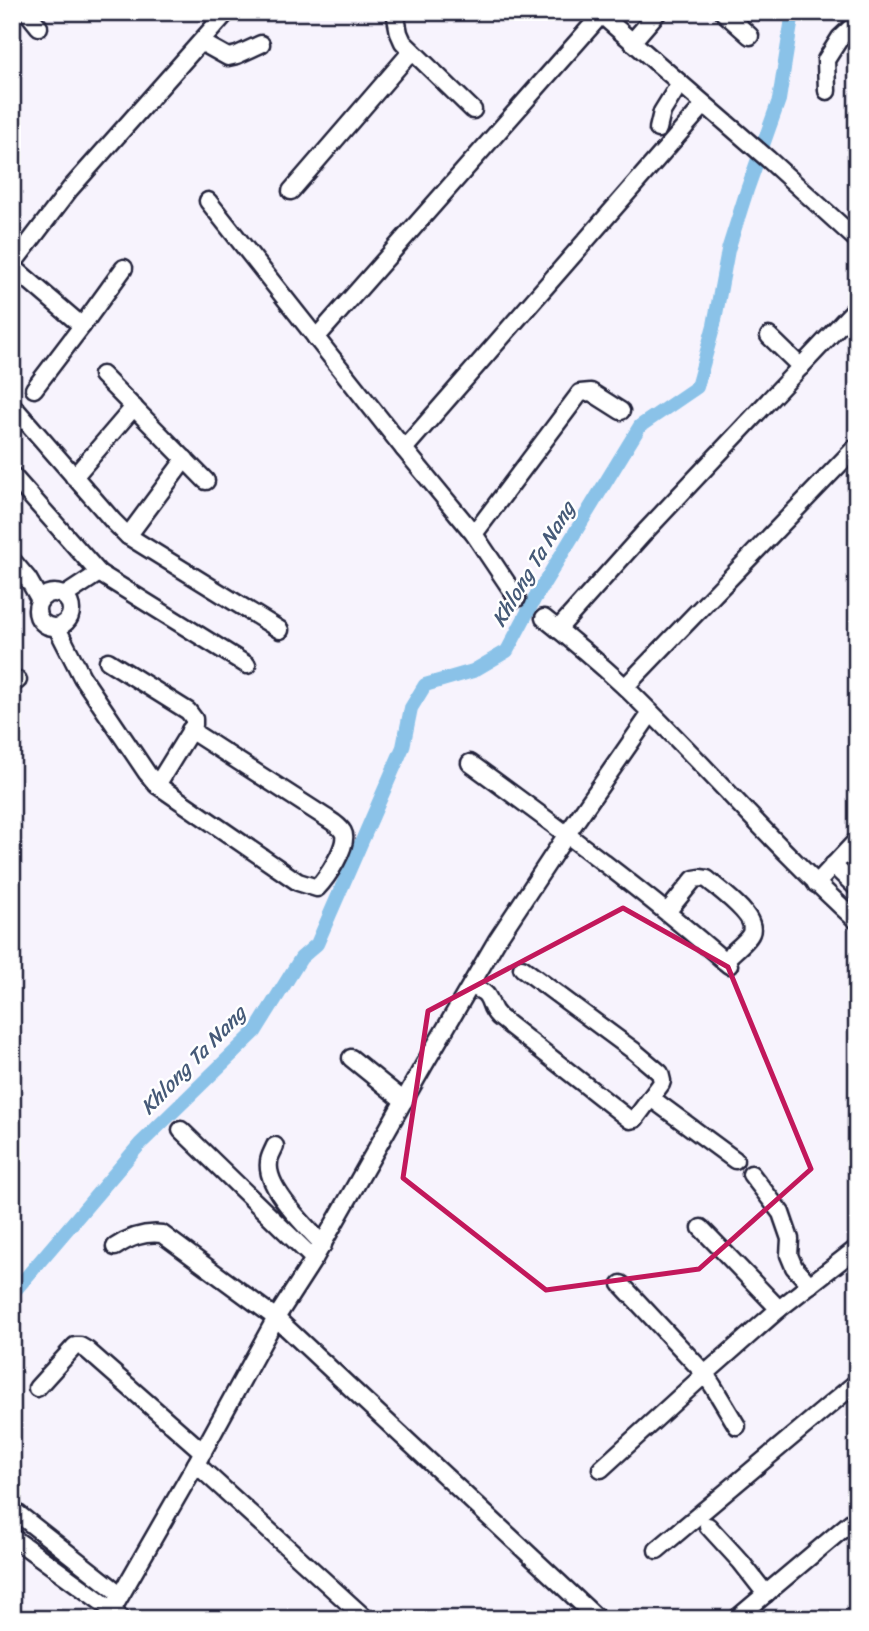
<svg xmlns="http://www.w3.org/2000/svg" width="869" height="1631" viewBox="0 0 869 1631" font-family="Sriracha,sans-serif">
  <rect width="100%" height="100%" fill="#f7f3fd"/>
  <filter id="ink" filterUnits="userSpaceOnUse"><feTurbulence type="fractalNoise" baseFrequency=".0143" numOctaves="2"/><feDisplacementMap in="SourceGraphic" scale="14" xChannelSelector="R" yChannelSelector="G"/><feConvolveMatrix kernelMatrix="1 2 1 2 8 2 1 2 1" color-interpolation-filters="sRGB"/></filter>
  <g filter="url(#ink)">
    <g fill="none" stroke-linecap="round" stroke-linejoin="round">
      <polyline stroke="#8ac2e8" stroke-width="14" points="12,1294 140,1144 255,1032 301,958 317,944 403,747 411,708 425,685 473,671 507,651 535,598 640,426 697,387 714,325 728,250 747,190 779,100 793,12"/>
      <g stroke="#22223b" stroke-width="21">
        <g id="minor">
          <polyline points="27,12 39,27"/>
          <polyline points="395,12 399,33 403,42 473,110"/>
          <polyline points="598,12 768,159 857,240"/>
          <polyline points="723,12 750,36"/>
          <polyline points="201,42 228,57 237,55 261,44"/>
          <polyline points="632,42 658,12"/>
          <polyline points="827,91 826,60 840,38 857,22"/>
          <polyline points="658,129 662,112 680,83"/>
          <polyline points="291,191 411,52"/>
          <polyline points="208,201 404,449 474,534 517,598"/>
          <polyline points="12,265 70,189 227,12"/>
          <polyline points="12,266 82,326 34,389"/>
          <polyline points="82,326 124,268"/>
          <polyline points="769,336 801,367"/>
          <polyline points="316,338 601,15"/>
          <polyline points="102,375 206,481"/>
          <polyline points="12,405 113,521 128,536 280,630"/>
          <polyline points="404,449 704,105"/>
          <polyline points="12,475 99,573 247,665"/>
          <polyline points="74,477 134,407"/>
          <polyline points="474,534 580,393 591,392 621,411"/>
          <polyline points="128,536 185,459"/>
          <polyline points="12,560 28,579 40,600"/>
          <circle cx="54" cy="610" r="17"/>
          <polyline points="64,596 99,573"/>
          <path d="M 544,618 C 572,640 599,663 625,687 C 704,763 775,847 857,921"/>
          <path d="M 57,628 L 82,677 L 147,773 L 157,785 L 298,882 L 317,888 C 326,879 350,844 343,832 C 339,825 331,821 325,817 L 190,730"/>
          <polyline points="558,629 643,534 857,307"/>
          <polyline points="108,661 188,711 194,719 194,725 157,785"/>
          <polyline points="12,684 18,680"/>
          <polyline points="625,687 857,446"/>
          <path d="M 470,763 C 559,828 647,893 729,965"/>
          <polyline points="833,865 857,888"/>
          <polyline points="816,884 857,840"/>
          <path d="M 667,912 L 694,879 L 700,878 L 707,879 C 718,889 758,916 751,933 C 748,941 730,954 724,961"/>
          <path d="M 472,986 C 477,989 484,991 487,996 C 493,1005 489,1007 499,1017 L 630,1120 L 635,1119 L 661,1084 L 662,1081 L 660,1073 L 634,1051 L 522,968"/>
          <polyline points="351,1058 404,1101"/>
          <polyline points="651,1098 735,1160"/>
          <polyline points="181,1130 314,1259"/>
          <path d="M 275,1146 C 273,1151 269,1157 269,1162 C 265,1188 306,1226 323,1245"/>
          <polyline points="751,1174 781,1213 790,1239 789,1255 794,1267 810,1285"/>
          <polyline points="701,1228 779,1309"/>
          <path d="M 115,1247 C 130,1237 144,1232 162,1234 L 276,1318 L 598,1619"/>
          <polyline points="621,1284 705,1374 713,1386 737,1426"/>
          <polyline points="37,1388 75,1346 80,1346 87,1350 203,1452"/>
          <polyline points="196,1464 366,1619"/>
          <polyline points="601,1469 705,1374 779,1309 857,1248"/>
          <polyline points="12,1509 120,1594"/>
          <polyline points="708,1526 741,1562 766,1594"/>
          <polyline points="12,1537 111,1609 122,1619"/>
          <polyline points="657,1550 857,1382"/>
          <polyline points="107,1619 196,1464 276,1318 314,1259 424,1065 497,940 567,834 651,713"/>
          <polyline points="736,1619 857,1517"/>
        </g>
      </g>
      <use href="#minor" stroke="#fff" stroke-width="16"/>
    </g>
  </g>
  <path fill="none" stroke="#c2185b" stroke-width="5" stroke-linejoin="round" d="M 623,908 L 728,967 L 811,1169 L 699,1269 L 546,1290 L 403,1178 L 428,1011 Z"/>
  <g text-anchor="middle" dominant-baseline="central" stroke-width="5" stroke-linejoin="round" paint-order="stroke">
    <g font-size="21" font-style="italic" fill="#465a78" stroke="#fff">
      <text transform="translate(533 564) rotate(-59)">Khlong Ta Nang</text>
      <text transform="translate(193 1060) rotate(-46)">Khlong Ta Nang</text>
    </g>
  </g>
  <rect width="869" height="1631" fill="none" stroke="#fff" stroke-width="42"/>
  <rect x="21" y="21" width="827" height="1589" fill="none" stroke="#22223b" stroke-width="2.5" filter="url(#ink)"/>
</svg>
